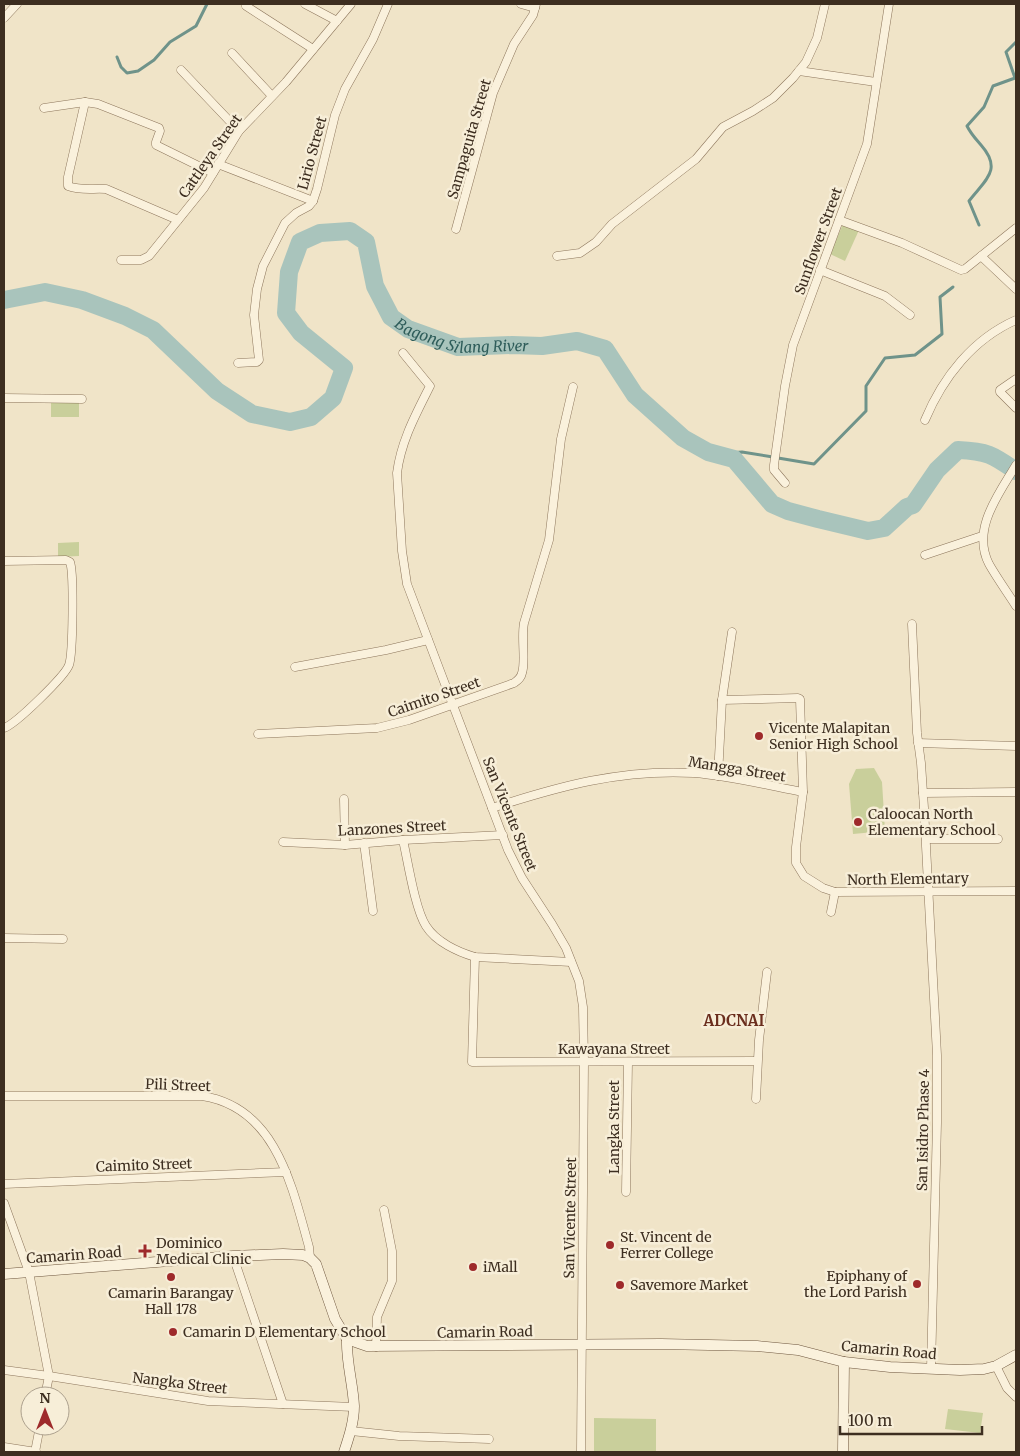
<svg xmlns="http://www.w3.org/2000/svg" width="1020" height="1456" viewBox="0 0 1020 1456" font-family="Merriweather,serif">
  <rect width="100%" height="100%" fill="#f0e4c8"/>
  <g fill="#c9cf9b">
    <polygon points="843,224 859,230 845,261 830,254"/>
    <rect x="51" y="402" width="28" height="15"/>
    <polygon points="79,542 79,556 58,557 58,543"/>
    <polygon points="874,768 882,782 885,831 853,834 849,784 856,769"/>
    <polygon points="948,1409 983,1413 980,1433 945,1429"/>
    <polygon points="594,1418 656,1419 656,1452 594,1452"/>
  </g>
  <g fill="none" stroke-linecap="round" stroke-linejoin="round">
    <g stroke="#6f938a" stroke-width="3">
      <polyline points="117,57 121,67 127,73 138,71 154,60 170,42 196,26 207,4"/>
      <path d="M 979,225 L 969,201 C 985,180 1003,170 981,145 C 975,138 971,134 967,126 L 984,107 L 993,86 L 1015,78 L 1006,52 L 1016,42"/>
      <polyline points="716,454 742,452 773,457"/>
      <polyline points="778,458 814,464 866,411 866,386 885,358 915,355 942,334 940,297 953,287"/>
    </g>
    <path stroke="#a9c4bc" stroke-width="18" id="s1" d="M 4,300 L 45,292 L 82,300 L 125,316 L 153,330 L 217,391 L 252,414 L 290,422 L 311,417 L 333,398 L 344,368 L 301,333 L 286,313 L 289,272 L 300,242 L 320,233 L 350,231 L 366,242 L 375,286 L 391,317 L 408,329 L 458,347 L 512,345 L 542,346 L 577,341 L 605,349 L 635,395 L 683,438 L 708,452 L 734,459 L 772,504 L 788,511 L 818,519 L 868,531 L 884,528 L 907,507 L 913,505 L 937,470 L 958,450 C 987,451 993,455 1016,471"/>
    <g stroke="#8d765c" stroke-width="9">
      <g id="street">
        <polyline points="305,4 337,21"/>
        <polyline points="521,4 535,8"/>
        <polyline points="246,6 313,49"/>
        <polyline points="4,18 17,4"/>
        <polyline points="232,53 272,96"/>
        <polyline points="181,70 239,131"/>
        <polyline points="799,71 876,82"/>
        <path d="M 85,102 L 68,177 L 68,186 C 82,191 93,188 106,189 L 178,220"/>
        <polyline points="44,108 85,102 98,104 159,128 160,131 156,142 156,145 213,173"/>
        <polyline points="218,164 313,201"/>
        <polyline points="839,220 902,243 961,270 965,269 1016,228"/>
        <polyline points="456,229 493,93 514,44 533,15 536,4"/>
        <polyline points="557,256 580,253 596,242 612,224 696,159 723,127 753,111 773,98 793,78 806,62 817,38 825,4"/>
        <polyline points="981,256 1016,289"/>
        <polyline points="121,260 141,260 149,256 204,188 239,131 286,82 351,4"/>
        <polyline points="820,270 885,296 910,315"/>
        <path d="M 403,353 L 430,386 C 416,414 401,441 397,473 L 402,551 L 407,584 L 508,850 L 522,878 L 552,924 L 566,948 L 579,981 L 583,1007 L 584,1062 L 581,1452"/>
        <polyline points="238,363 257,362 259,360 254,315 257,289 263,266 285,223 296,213 309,206 313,201 317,189 335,115 345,89 373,39 388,4"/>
        <polyline points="1016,379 1000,390 1000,392 1016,408"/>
        <polyline points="4,398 82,399"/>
        <path d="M 925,420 C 943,377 973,339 1016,320"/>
        <path d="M 1016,465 C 999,494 971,529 989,564 C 997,578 1007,592 1016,606"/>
        <polyline points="785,483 774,470 774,465 785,386 793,345 867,144 889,4"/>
        <polyline points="925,555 982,536"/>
        <path d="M 4,561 L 66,560 L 70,562 C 74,573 73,654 69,665 C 65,676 16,724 4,728"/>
        <polyline points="912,624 917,733 921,763 924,808 937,1055 937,1123 931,1369"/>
        <polyline points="295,667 386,650 428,640"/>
        <polyline points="722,700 798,698 800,699 803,792 796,847 796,863 804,876 823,888 835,892 1016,891"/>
        <path d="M 258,734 L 377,728 L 409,720 L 514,683 C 518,680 521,678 522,673 C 526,662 521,638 524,623 L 549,540 L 561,439 L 573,387"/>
        <polyline points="918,743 1016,746"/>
        <polyline points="718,776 722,700 732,632"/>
        <polyline points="923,793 1016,792"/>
        <polyline points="344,799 345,845"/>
        <path d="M 492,808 C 560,786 621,769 694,773 C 730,776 767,785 803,792"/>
        <polyline points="926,839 998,839"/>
        <path d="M 403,840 C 408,862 415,909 426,926 C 436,942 458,952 475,957 L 571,962"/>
        <polyline points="283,842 345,845 403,840 503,835"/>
        <polyline points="364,843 373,911"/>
        <polyline points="831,912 835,892"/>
        <polyline points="4,938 63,939"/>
        <polyline points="475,957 472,1062 757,1061"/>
        <path d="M 4,1096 L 202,1096 C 276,1107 292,1186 309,1247 L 310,1258"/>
        <polyline points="756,1099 759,1040 767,972"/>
        <polyline points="4,1184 286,1172"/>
        <polyline points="626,1192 628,1062"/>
        <polyline points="4,1203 29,1272 49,1376 45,1396"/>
        <polyline points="233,1256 283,1404"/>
        <polyline points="376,1347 377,1317 392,1281 392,1251 384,1210"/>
        <polyline points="996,1366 1007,1388 1016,1397"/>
        <polyline points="4,1370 49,1376 208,1401 354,1407"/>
        <polyline points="351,1431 399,1436 489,1439"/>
        <polyline points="4,1447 36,1452"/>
        <polyline points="35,1452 40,1426"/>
      </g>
    </g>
    <g stroke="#6f573f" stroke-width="11">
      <g id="secondary">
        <polyline points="4,1274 233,1256 283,1254 303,1255 310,1258 316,1264 335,1319 347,1339 367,1346 661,1344 757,1346 798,1350 844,1362 890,1367 960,1370 984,1369 996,1366 1016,1355"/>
        <path d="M 344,1452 C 349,1437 354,1422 354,1406 C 353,1383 346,1362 347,1339"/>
        <polyline points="843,1452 844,1362"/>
      </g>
    </g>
    <use href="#street" stroke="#faf1dc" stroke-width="8"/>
    <use href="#secondary" stroke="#faf1dc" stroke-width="10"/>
  </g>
  <g fill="#9e2a2b" stroke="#f7eed8" stroke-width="2">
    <circle cx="759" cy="736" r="5"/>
    <circle cx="858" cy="822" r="5"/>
    <circle cx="610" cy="1245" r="5"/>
    <path d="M142.5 1243.5h5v5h5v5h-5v5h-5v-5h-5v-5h5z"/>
    <circle cx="473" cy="1267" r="5"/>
    <circle cx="171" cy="1277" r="5"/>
    <circle cx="917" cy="1284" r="5"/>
    <circle cx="620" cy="1285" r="5"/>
    <circle cx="173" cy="1332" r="5"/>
  </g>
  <g text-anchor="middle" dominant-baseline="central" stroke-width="5" stroke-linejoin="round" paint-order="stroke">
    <g font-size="14" fill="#3d2e20" stroke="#f7eed8">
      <text transform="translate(469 139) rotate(-74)">Sampaguita Street</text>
      <text transform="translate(312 153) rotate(-75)">Lirio Street</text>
      <text transform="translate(210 156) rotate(-55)">Cattleya Street</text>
      <text transform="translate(818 241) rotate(-70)">Sunflower Street</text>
      <text transform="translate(434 697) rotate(-19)">Caimito Street</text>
      <text transform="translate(737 769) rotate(9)">Mangga Street</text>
      <text transform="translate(510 814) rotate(68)">San Vicente Street</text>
      <text transform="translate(392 828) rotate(-3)">Lanzones Street</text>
      <text transform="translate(908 879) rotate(-1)">North Elementary</text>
      <text x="614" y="1049">Kawayana Street</text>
      <text transform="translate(178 1085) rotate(2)">Pili Street</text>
      <text transform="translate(614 1127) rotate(-90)">Langka Street</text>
      <text transform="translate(923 1130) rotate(-89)">San Isidro Phase 4</text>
      <text transform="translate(144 1165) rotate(-2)">Caimito Street</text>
      <text transform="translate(570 1218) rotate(-89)">San Vicente Street</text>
      <text transform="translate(74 1255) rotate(-4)">Camarin Road</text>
      <text transform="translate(485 1332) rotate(-1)">Camarin Road</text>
      <text transform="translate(889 1350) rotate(5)">Camarin Road</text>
      <text transform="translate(180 1383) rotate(7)">Nangka Street</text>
    </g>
    <g font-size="14" fill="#3d2e20" stroke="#f7eed8" text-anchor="start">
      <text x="769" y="728">Vicente Malapitan<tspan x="769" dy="16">Senior High School</tspan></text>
      <text x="868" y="814">Caloocan North<tspan x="868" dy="16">Elementary School</tspan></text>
      <text x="620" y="1237">St. Vincent de<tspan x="620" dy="16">Ferrer College</tspan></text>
      <text x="156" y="1243">Dominico<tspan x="156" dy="16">Medical Clinic</tspan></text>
      <text x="483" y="1267">iMall</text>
      <text x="907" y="1276" text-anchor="end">Epiphany of<tspan x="907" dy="16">the Lord Parish</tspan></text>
      <text x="630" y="1285">Savemore Market</text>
      <text x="171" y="1293" text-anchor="middle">Camarin Barangay<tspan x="171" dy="16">Hall 178</tspan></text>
      <text x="183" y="1332">Camarin D Elementary School</text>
    </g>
    <g font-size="15" font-style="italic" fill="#2f5d5a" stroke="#f7eed8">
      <text stroke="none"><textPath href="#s1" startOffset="789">Bagong Silang River</textPath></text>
    </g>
    <g font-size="15" font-weight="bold" fill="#6b2e1e" stroke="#f7eed8">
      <text x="734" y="1020">ADCNAI</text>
    </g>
  </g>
  <rect width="1020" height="1456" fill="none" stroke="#3d2e20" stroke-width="10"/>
  <g transform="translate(45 1411)"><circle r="24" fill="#f7eed8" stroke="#ada18e"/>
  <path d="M0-4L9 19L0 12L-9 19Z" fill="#9e2a2b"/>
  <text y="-8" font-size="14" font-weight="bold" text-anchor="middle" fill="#3d2e20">N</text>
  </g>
  <path d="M840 1426v8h142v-8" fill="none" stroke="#3d2e20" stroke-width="2.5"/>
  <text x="848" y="1426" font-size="15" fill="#3d2e20" stroke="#f7eed8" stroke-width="4" paint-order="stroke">100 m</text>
</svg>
